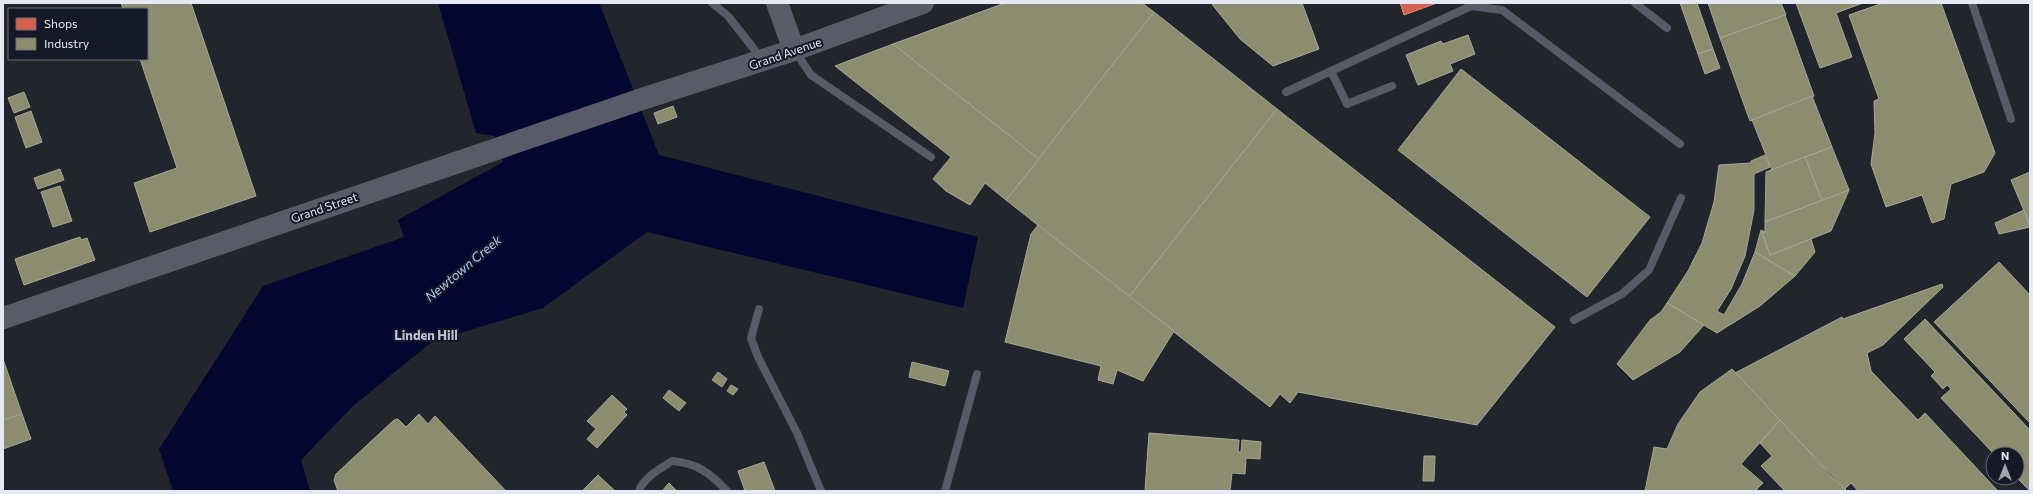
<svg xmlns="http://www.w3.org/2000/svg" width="2033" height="494" viewBox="0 0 2033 494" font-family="Commissioner,sans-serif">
  <rect width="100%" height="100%" fill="#23252d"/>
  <polygon fill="#03062f" points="438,3 599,3 659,155 978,237 963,308 647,232 543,308 433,341 353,406 301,460 310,491 173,491 159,449 263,286 404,237 398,220 503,162 494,136 476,133"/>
  <polygon fill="#d6604d" stroke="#db897f" points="1400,3 1437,3 1404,15"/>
  <g fill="#8c8c6e" stroke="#a7a896">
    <polygon points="121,3 191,3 256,196 150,232 134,183 177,168 140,59 147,59 147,9 123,9"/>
    <polygon points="1005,3 1142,3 1154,12 1039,159 893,44"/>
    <polygon points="1211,3 1302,3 1319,49 1273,66 1240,39"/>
    <polygon points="1680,3 1697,3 1713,49 1698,54"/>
    <polygon points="1708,3 1781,3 1786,15 1720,38"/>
    <polygon points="1796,3 1863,3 1836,13 1852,57 1820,68"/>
    <polygon points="1883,3 1941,3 1995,153 1984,172 1951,184 1944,219 1932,223 1922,195 1886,207 1871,164 1875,133 1874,101 1879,99 1849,15"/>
    <polygon points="1154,12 1277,109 1129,297 1006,200"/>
    <polygon points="1785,15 1814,96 1750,121 1720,38"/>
    <polygon points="1468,35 1475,54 1450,64 1453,71 1418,85 1406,55 1441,41 1443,44"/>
    <polygon points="893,44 1039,159 1006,200 985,183 970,205 946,191 933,179 951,157 835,66"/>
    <polygon points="1713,49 1720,68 1705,74 1698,54"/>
    <polygon points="1461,69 1650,217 1587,297 1398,150"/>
    <polygon points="24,92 30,107 14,113 8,98"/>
    <polygon points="1812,96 1832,147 1772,170 1752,120"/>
    <polygon points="673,106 677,117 658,124 654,113"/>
    <polygon points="1277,109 1555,327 1477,425 1298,392 1290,403 1280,394 1270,407 1129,297"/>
    <polygon points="31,111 42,142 26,148 15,117"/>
    <polygon points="1832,147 1849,190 1822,201 1805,157"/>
    <polygon points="1765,155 1770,167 1754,174 1754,210 1745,256 1731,289 1717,311 1724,315 1742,284 1755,252 1795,276 1760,306 1717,333 1667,303 1688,271 1702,243 1714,202 1719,165 1751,163 1751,161"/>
    <polygon points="1805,157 1822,201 1765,222 1766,172"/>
    <polygon points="60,169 64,180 38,189 34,178"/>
    <polygon points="2030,172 2030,225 2011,180"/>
    <polygon points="60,186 72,221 53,227 41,192"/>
    <polygon points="1849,190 1831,231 1770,255 1762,233 1765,232 1765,222"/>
    <polygon points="2024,210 2030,227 1999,234 1995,223"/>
    <polygon points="1038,225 1174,331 1143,381 1117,370 1113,384 1098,380 1101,366 1005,342 1031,234"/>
    <polygon points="1761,230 1765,232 1762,233 1770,255 1811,239 1815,252 1795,276 1755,252"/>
    <polygon points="80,237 81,240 87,238 95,260 24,285 15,259"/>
    <polygon points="1999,262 2030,295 2030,423 1934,322"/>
    <polygon points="1942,284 1943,287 1883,345 1867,353 1871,371 1918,420 1925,413 1998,491 1858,491 1851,483 1845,489 1735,373 1842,317 1843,319"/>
    <polygon points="1667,303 1704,325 1680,352 1633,380 1617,364 1650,320 1661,312"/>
    <polygon points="1925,319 2030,430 2030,491 2017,478 2017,454 1994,454 1941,398 1951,389 1947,385 1943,389 1931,376 1935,372 1904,339"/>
    <polygon points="3,359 22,414 3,420"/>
    <polygon points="912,362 949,371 945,386 909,377"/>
    <polygon points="1732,369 1780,420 1741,464 1763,483 1755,491 1645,491 1654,447 1667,449 1678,424 1700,392"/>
    <polygon points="718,372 727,379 722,387 712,380"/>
    <polygon points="731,385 738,389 733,395 727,391"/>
    <polygon points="669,390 686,403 679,411 663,398"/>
    <polygon points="612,395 627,409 624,412 627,415 597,448 587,439 596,429 587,421"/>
    <polygon points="22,414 31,439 3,449 3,420"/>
    <polygon points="419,414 428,424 435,416 506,491 338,491 334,480 336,474 394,420 398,419 406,427"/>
    <polygon points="1780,420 1832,477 1847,491 1785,491 1761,466 1772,456 1760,443"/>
    <polygon points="1149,433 1239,440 1238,452 1241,452 1242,440 1261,442 1260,459 1246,458 1245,474 1232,473 1230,491 1145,491"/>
    <polygon points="1424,456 1435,456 1434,481 1423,481"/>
    <polygon points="764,462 775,491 745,491 738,471"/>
    <polygon points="598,475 615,491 582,491"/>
    <polygon points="669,483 677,491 662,491"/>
  </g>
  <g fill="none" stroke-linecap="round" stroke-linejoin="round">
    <g stroke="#595967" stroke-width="8">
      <polyline points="712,3 728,16 761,58"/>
      <polyline points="1635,3 1667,28"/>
      <polyline points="1972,3 2011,119"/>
      <polyline points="795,51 811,75 931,157"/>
      <polyline points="1331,71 1347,104 1392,86"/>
      <polyline points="1286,92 1471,6 1502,10 1680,144"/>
      <polyline points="759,309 751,338 758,357 797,433 821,491"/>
      <polyline points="1574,320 1622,294 1649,270 1681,198"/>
      <path d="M 639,491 C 643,478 661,468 672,461 C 697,463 710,473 727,491"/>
      <polyline points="945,491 977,374"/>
    </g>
    <polyline stroke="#5b5b6a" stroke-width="22" points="777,3 794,50"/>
    <polyline stroke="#5a5a69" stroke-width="22" points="3,318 645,98 794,50 923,3"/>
  </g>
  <g text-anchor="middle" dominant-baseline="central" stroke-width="4" stroke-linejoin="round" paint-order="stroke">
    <g font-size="12" fill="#e6e9f3" stroke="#151927">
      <text transform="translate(785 53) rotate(-19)">Grand Avenue</text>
      <text transform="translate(324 207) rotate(-19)">Grand Street</text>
    </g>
    <g font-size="13" font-style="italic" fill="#afc8f7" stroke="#151927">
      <text transform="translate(463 268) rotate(-40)">Newtown Creek</text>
    </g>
    <g font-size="13" font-weight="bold" fill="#bec4d7" stroke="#151927">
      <text x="426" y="335">Linden Hill</text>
    </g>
  </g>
  <rect width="2033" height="494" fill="none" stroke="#e6e9f3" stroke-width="8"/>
  <rect x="8" y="8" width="140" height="52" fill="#151927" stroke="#696c79"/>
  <rect x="16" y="18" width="20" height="12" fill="#d6604d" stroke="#696c79"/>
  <text x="44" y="28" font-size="12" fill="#e6e9f3">Shops</text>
  <rect x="16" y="38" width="20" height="12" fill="#8c8c6e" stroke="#696c79"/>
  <text x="44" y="48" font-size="12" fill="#e6e9f3">Industry</text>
  <g transform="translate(2005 466)"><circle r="19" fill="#151927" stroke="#696c79"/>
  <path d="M0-3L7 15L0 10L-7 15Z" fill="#a2a4ae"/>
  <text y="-6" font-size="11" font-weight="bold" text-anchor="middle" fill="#e6e9f3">N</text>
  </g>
</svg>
